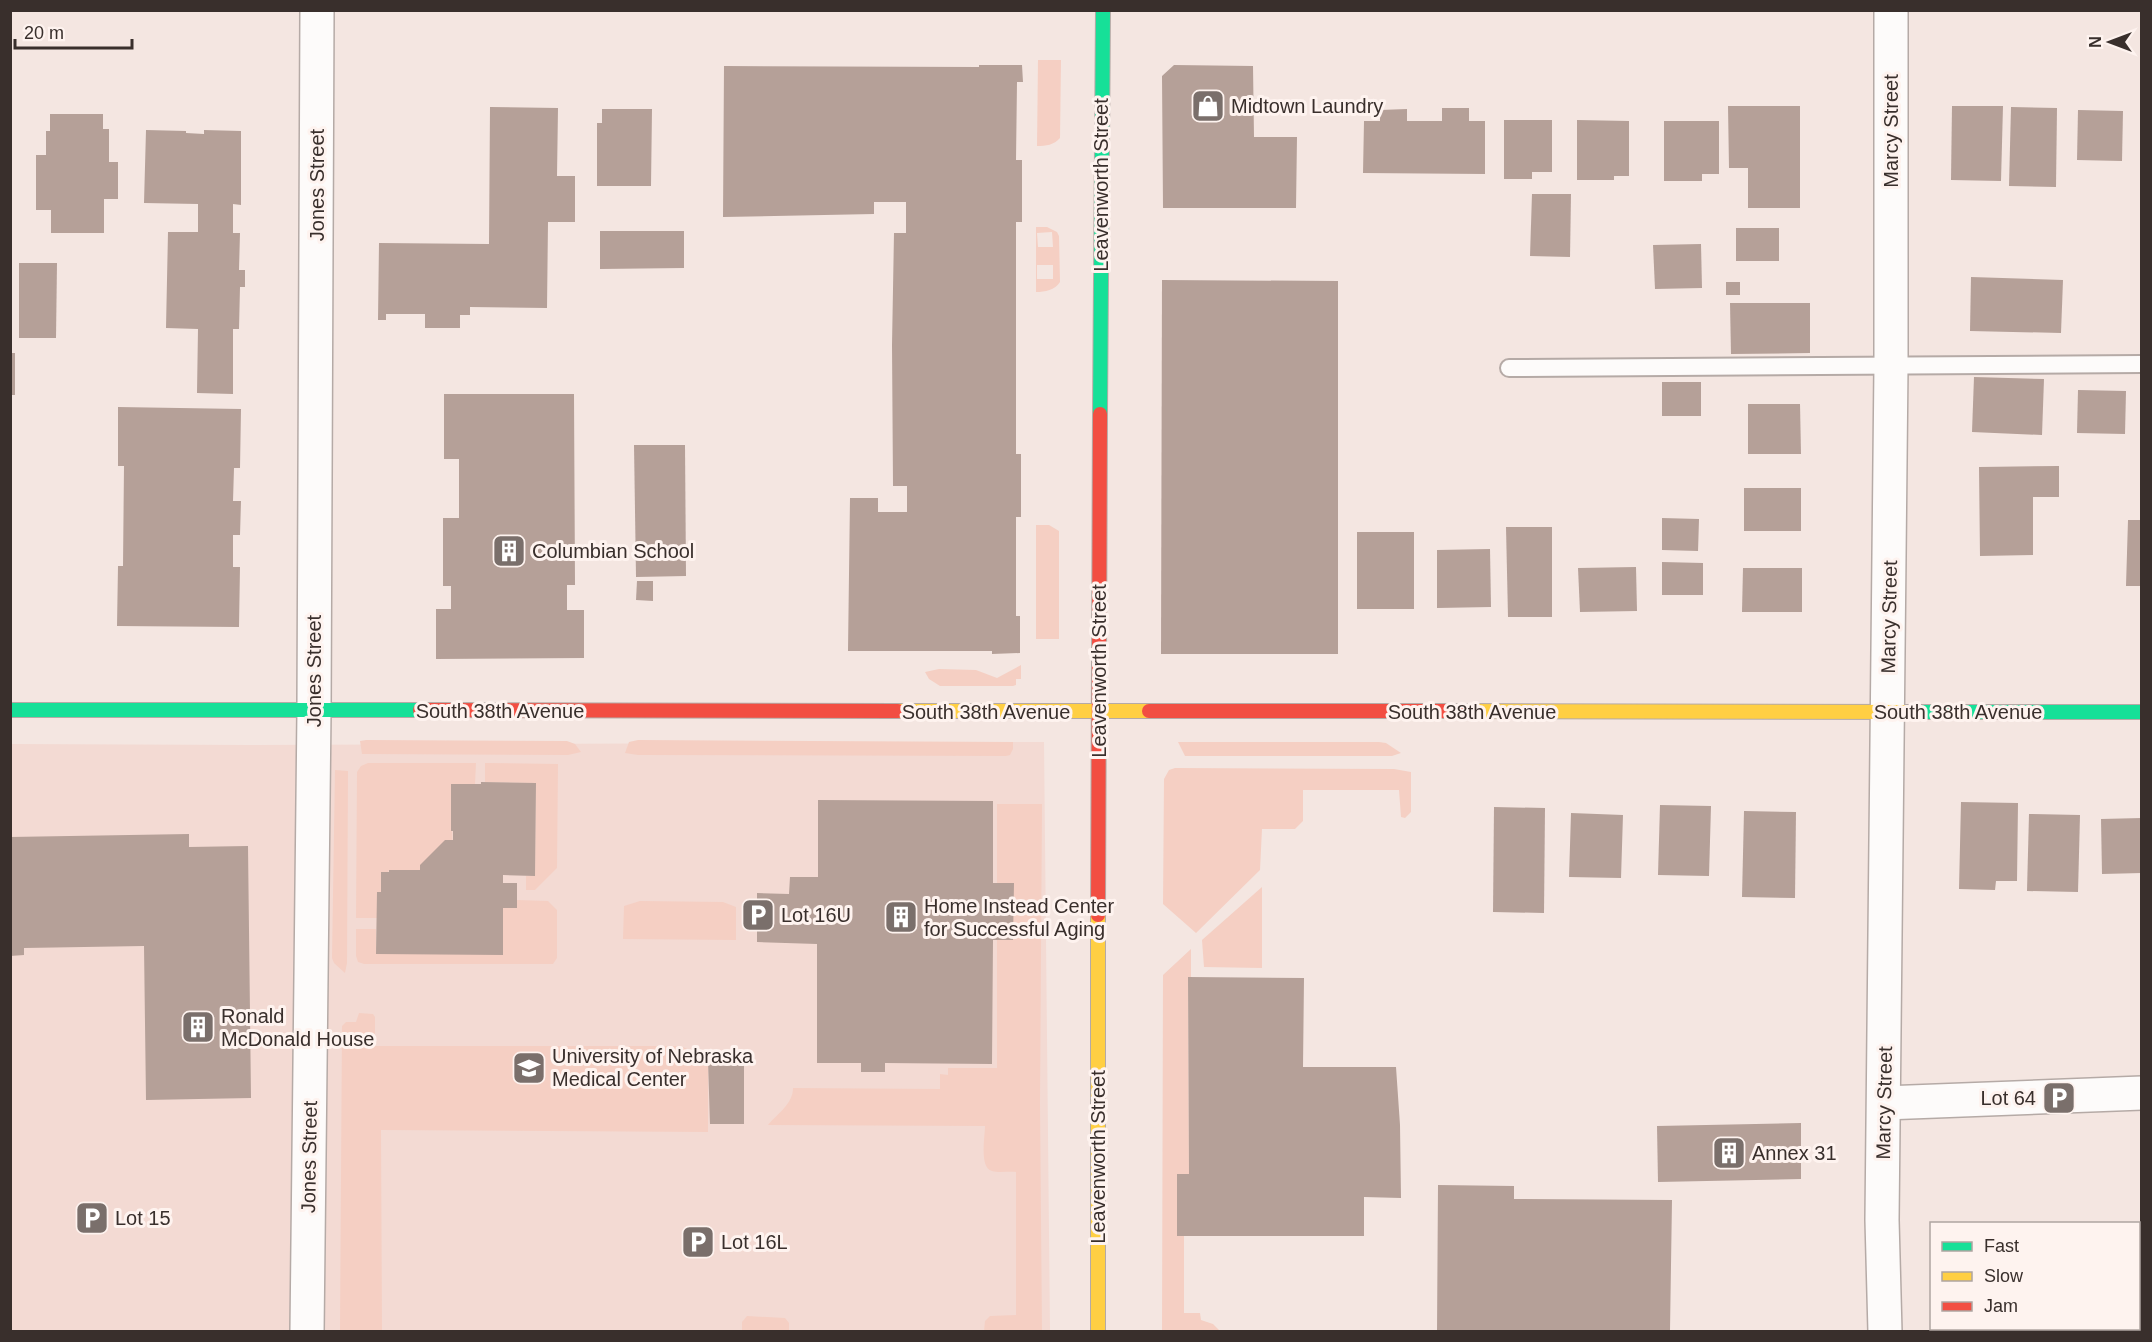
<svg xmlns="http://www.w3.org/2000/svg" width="2152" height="1342" viewBox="0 0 2152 1342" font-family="Helvetica,sans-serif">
  <rect width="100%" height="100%" fill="#f4e6e1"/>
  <polygon fill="#f3dad3" points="1044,742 1050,1331 11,1332 11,744 248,745"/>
  <g fill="#f5cfc3" fill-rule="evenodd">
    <path d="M 1038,60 L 1061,60 L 1060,138 C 1054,145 1046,146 1037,146 Z"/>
    <path d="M 1036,227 L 1047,227 L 1057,232 L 1059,236 L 1060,282 C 1055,290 1045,292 1036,292 ZM 1052,232 L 1053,247 L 1038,247 L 1037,233 ZM 1037,265 L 1053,265 L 1053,279 L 1037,279 Z"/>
    <polygon points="1036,525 1049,525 1059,531 1059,639 1036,639"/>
    <polygon points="1021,665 1021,679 1016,679 1016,685 1013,686 940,686 929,679 925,672 939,669 976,670 997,678"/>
    <polygon points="366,740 567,741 575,744 581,752 568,755 362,754 360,741"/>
    <polygon points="638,740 1013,742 1013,749 1010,755 1006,756 638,755 625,753 629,742"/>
    <polygon points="1178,742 1379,742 1386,743 1401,753 1392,756 1185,756"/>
    <polygon points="368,763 476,763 475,784 451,785 453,861 440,872 389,870 381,892 377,893 377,918 356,918 357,772 361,766"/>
    <polygon points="485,763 558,764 557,868 535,890 526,890 526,876 535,875 536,783 485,782"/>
    <polygon points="1175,768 1394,769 1411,772 1411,812 1405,818 1401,817 1399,790 1303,790 1303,821 1295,829 1262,829 1260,870 1196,933 1163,904 1164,779 1169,770"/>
    <polygon points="335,770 348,771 347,963 345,973 334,963 332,958"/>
    <path d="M 997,804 L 1042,804 L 1040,1104 L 1042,1331 L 984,1331 L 985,1321 L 990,1316 L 1016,1315 L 1016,1172 C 1009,1171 999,1173 992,1171 C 979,1168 985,1137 985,1126 L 768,1125 C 778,1113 793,1104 793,1088 L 940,1089 L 940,1074 L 948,1075 L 948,1068 L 997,1068 Z"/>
    <polygon points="1262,887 1262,968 1204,967 1202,940"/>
    <polygon points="517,900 548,901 557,910 557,958 553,964 364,964 358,962 356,956 356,929 376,929 376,954 503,908 516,908"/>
    <polygon points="640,901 723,902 736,907 736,940 623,939 624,906"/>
    <polygon points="1191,949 1191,977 1188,978 1189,1174 1177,1175 1177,1235 1184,1236 1184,1313 1200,1313 1201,1320 1213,1324 1220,1331 1162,1332 1163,975"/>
    <polygon points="359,1013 373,1014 375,1017 375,1046 681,1046 708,1059 708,1132 381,1130 382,1331 340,1332 342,1026 346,1022 356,1022"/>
    <polygon points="747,1316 785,1318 789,1323 789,1331 742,1331 742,1322"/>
  </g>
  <g fill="#b5a098">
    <polygon points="979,65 1022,65 1023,82 1017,82 1016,160 1022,160 1022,222 1016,222 1016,454 1021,454 1021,517 1016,517 1016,616 1020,616 1020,653 992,654 992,651 848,651 850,498 878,498 878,512 907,512 907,486 893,486 892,345 894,233 906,233 906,202 874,202 874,214 723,217 724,66 979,67"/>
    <polygon points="1174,65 1253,66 1254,137 1297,137 1296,208 1163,208 1162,76"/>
    <polygon points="1728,106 1800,106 1800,208 1748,208 1748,168 1729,168"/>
    <polygon points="1952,106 2003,106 2001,181 1951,180"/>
    <polygon points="490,107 558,108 557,176 575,176 575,222 548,222 547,308 470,307 470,315 460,315 460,328 425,328 425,314 386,314 386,320 378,320 379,243 489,244"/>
    <polygon points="2011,107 2057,108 2056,187 2009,186"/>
    <polygon points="1442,108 1469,108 1469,121 1485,121 1485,174 1363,173 1364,121 1380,121 1380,110 1407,109 1407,121 1442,121"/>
    <polygon points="602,109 652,109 651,186 597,186 597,123 602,123"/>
    <polygon points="2078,110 2123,111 2122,161 2077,160"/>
    <polygon points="50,114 103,114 103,129 109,129 109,162 118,162 118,199 104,199 104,233 51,233 51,210 36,210 36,155 46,155 46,131 50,131"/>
    <polygon points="1504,120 1552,120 1552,172 1532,172 1532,179 1504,179"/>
    <polygon points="1577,120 1629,121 1629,176 1614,176 1614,180 1577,180"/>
    <polygon points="1664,121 1719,121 1719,174 1702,174 1702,181 1664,181"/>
    <polygon points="146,130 186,131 186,133 204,134 204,130 241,131 241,205 233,204 233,233 240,233 239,270 245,270 245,287 240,287 239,329 233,329 233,394 197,393 198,329 166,328 168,232 198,232 198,204 144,203"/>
    <polygon points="1532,194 1571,194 1570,257 1530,256"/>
    <rect x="1736" y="228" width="43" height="33"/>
    <polygon points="600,231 684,231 684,268 600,269"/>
    <polygon points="1701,244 1702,288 1655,289 1653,245"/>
    <polygon points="19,263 57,263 56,338 19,338"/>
    <polygon points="1971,277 2063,280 2061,333 1970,331"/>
    <polygon points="1162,280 1338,281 1338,654 1161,654"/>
    <rect x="1726" y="282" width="14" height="13"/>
    <polygon points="1730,303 1810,303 1810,353 1731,354"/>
    <rect x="10" y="353" width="5" height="42"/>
    <polygon points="1974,377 2044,379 2042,435 1972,432"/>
    <rect x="1662" y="382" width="39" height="34"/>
    <polygon points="2078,390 2126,391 2125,434 2077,433"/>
    <polygon points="444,394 574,394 575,585 567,585 567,610 584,610 584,658 436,659 436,609 451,609 451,586 443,586 443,518 459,518 459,459 444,459"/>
    <polygon points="1748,404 1800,404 1801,454 1748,454"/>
    <polygon points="118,407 241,409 240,468 234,468 233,501 241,501 240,535 233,535 233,567 240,567 239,627 117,626 118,566 123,566 124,466 118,466"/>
    <polygon points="634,445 685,445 686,576 636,577"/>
    <polygon points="2059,466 2059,497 2033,497 2033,555 1980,556 1979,467"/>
    <rect x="1744" y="488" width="57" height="43"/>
    <polygon points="1662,518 1699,519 1698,551 1662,550"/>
    <polygon points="2128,520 2142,520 2142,586 2126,586"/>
    <polygon points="1506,527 1552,527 1552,617 1508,617"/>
    <rect x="1357" y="532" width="57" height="77"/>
    <polygon points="1490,549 1491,607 1437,608 1437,550"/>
    <polygon points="1662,562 1703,563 1703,595 1662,595"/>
    <polygon points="1636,567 1637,611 1580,612 1578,568"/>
    <polygon points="1743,568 1802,568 1802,612 1742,612"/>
    <polygon points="637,581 653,581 653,601 636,600"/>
    <polygon points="481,782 536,783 535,876 503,875 503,883 517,883 517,908 503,908 503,955 376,954 377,892 381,892 381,872 389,872 389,870 420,870 420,865 445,840 453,840 453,831 451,831 451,784 481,784"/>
    <polygon points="818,800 993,801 993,883 1014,883 1013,940 993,940 992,1064 885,1063 885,1072 861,1072 861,1063 817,1063 817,944 757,942 757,893 789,894 790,877 818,877"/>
    <polygon points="1961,802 2018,803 2017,881 1996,881 1995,890 1959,889"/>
    <polygon points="1660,805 1711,806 1709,876 1658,875"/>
    <polygon points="1494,807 1545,808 1544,913 1493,912"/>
    <polygon points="1744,811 1796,812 1795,898 1742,897"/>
    <polygon points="1571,813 1623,815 1621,878 1569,877"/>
    <polygon points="2029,814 2080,815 2078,892 2027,891"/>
    <polygon points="2142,818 2142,873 2102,874 2101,819"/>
    <polygon points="189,834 189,847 248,846 251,1098 146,1100 144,946 24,948 24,955 10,956 10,837"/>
    <polygon points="1188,977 1304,978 1303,1067 1396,1067 1400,1125 1401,1198 1364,1197 1364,1236 1177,1236 1177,1174 1189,1174"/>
    <polygon points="708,1061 744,1061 744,1124 710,1124"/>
    <polygon points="1801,1123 1801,1179 1658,1182 1657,1126"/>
    <polygon points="1438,1185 1514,1186 1514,1199 1672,1200 1670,1330 1437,1332"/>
  </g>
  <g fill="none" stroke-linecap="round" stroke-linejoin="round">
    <g stroke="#b5aaa6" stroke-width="20">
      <polyline id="lane" points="1509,368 2142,364"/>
    </g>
    <g stroke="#b5aaa6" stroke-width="36">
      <g id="street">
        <polyline points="1884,1103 2142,1093"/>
        <polyline points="307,1332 314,711 317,10"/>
        <polyline points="1885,1332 1882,1220 1891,366 1891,10"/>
      </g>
    </g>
    <g stroke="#b5aaa6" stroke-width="16">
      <g id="fast">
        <polyline points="1100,414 1103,10"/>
        <polyline points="10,710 420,710"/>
        <polyline points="1917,712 2142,712"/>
      </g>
    </g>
    <g stroke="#b5aaa6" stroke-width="16">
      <g id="slow">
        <polyline points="898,711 1149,711"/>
        <polyline points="1462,711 1917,712"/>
        <polyline points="1098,915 1098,1332"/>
      </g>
    </g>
    <g stroke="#b5aaa6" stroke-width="16">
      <g id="jam">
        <polyline points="420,710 898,711"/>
        <polyline points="1149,711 1462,711"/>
        <polyline points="1098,915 1100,414"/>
      </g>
    </g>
    <use href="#lane" stroke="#fdfbfa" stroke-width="16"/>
    <use href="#street" stroke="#fdfbfa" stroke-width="33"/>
    <use href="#fast" stroke="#16e098" stroke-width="14"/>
    <use href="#slow" stroke="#ffcf43" stroke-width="14"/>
    <use href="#jam" stroke="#f24e42" stroke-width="14"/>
  </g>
  <defs>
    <g id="shop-square" transform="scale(1.725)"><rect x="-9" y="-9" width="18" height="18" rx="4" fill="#7a6f6b" stroke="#fef3ef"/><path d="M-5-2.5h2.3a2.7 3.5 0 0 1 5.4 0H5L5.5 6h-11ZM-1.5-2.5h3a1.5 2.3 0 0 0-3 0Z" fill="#fff"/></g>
    <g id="building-square" transform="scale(1.725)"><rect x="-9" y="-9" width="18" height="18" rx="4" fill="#7a6f6b" stroke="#fef3ef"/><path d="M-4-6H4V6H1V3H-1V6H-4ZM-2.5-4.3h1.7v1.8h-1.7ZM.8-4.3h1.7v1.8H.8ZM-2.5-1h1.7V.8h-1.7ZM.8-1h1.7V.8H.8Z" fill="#fff"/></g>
    <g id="parking-square" transform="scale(1.725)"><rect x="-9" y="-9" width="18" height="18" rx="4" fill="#7a6f6b" stroke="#fef3ef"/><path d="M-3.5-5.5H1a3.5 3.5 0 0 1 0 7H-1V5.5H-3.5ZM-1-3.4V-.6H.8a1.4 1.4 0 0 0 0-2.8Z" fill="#fff"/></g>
    <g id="university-square" transform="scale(1.725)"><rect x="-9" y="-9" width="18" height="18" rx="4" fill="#7a6f6b" stroke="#fef3ef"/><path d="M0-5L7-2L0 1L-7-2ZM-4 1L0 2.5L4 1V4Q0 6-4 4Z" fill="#fff"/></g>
  </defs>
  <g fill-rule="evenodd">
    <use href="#shop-square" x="1208" y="106"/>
    <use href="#building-square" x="509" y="551"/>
    <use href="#parking-square" x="758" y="915"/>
    <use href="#building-square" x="901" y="917"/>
    <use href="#building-square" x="198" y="1027"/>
    <use href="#university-square" x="529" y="1068"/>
    <use href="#parking-square" x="2059" y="1098"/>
    <use href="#building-square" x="1729" y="1153"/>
    <use href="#parking-square" x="92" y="1218"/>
    <use href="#parking-square" x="698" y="1242"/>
  </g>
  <g text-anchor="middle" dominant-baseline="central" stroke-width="6" stroke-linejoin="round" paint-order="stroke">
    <g font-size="20" fill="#392f2c" stroke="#fef3ef" text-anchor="start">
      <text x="1231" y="106">Midtown Laundry</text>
      <text x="532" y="551">Columbian School</text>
      <text x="924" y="906">Home Instead Center<tspan x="924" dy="23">for Successful Aging</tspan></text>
      <text x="781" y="915">Lot 16U</text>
      <text x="221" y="1016">Ronald<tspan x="221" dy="23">McDonald House</tspan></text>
      <text x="552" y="1056">University of Nebraska<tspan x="552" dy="23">Medical Center</tspan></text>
      <text x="2036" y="1098" text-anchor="end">Lot 64</text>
      <text x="1752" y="1153">Annex 31</text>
      <text x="115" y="1218">Lot 15</text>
      <text x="721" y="1242">Lot 16L</text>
    </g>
    <g font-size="20" fill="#392f2c" stroke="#fef3ef">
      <text transform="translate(1891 131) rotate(-90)">Marcy Street</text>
      <text transform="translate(317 185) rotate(-90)">Jones Street</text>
      <text transform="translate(1101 185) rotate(-90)">Leavenworth Street</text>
      <text transform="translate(1889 617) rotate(-89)">Marcy Street</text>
      <text transform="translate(314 671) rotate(-90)">Jones Street</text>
      <text transform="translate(1099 671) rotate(-90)">Leavenworth Street</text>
      <text x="500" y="711">South 38th Avenue</text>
      <text x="986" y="712">South 38th Avenue</text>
      <text x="1472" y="712">South 38th Avenue</text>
      <text x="1958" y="712">South 38th Avenue</text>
      <text transform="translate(1884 1103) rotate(-89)">Marcy Street</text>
      <text transform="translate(309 1157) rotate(-89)">Jones Street</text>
      <text transform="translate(1098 1157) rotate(-90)">Leavenworth Street</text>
    </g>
  </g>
  <rect width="2152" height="1342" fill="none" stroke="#392f2c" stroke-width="24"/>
  <rect x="1930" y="1222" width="210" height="108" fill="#fef3ef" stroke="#afa5a1" stroke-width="1.5"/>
  <rect x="1942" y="1242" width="30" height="9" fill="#16e098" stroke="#afa5a1" stroke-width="1.5"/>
  <text x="1984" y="1252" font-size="18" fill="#392f2c">Fast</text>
  <rect x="1942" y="1272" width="30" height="9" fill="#ffcf43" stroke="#afa5a1" stroke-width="1.5"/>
  <text x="1984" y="1282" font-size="18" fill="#392f2c">Slow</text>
  <rect x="1942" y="1302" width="30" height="9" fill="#f24e42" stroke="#afa5a1" stroke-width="1.5"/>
  <text x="1984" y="1312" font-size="18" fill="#392f2c">Jam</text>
  <g transform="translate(2110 42) rotate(270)" stroke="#fef3ef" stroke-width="4.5" paint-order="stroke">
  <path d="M0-4.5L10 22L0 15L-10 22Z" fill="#392f2c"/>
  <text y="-9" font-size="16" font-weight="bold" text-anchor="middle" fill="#392f2c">N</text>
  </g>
  <path d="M15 39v9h117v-9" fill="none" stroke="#392f2c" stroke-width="3"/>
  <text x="24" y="39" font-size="18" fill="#392f2c" stroke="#fef3ef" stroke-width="4.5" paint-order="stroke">20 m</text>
</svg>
